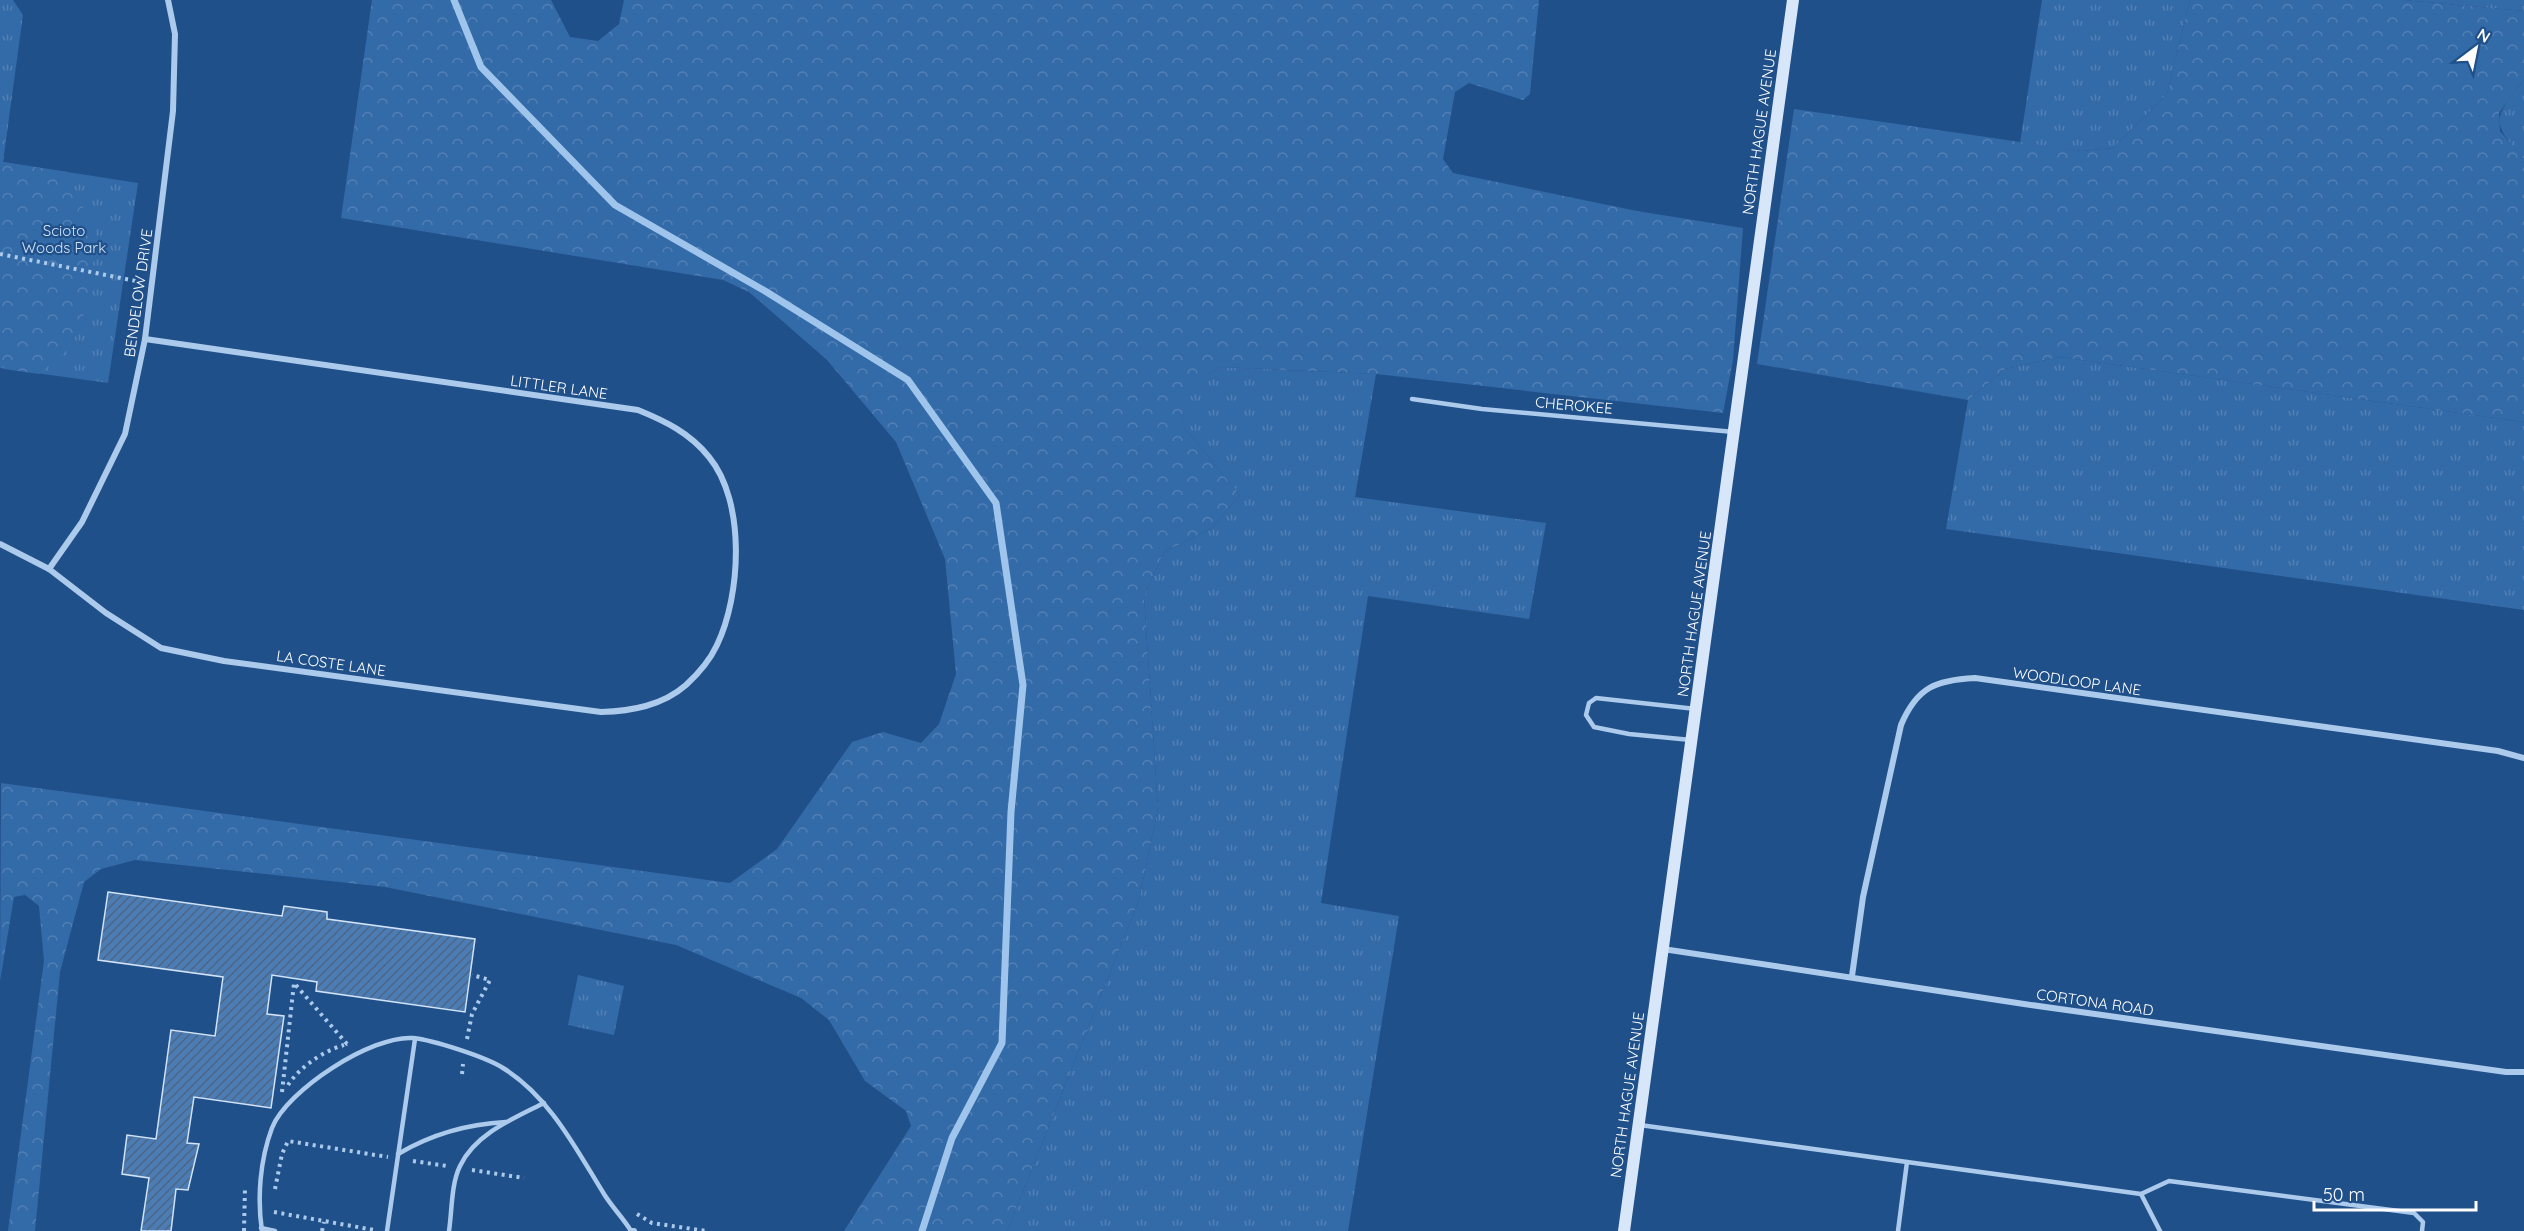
<svg xmlns="http://www.w3.org/2000/svg" width="2524" height="1231" viewBox="0 0 2524 1231" font-family="Quicksand,sans-serif">
  <defs>
    <pattern id="grass-tufts" width="24" height="20" patternUnits="userSpaceOnUse" patternTransform="scale(1.5)"><rect width="24" height="20" fill="#336aa8"/><path d="M3 7l-1-3M5 7V3M7 7l1-3M15 17l-1-3M17 17v-4M19 17l1-3" fill="none" stroke="#5280b5"/></pattern>
    <pattern id="forest-crowns" width="20" height="18" patternUnits="userSpaceOnUse" patternTransform="scale(1.5)"><rect width="20" height="18" fill="#336aa8"/><path d="M2 6a3 3 0 1 1 6 0M12 15a3 3 0 1 1 6 0" fill="none" stroke="#5280b5"/></pattern>
    <pattern id="building-hatch" width="6" height="6" patternUnits="userSpaceOnUse" patternTransform="scale(1.5)"><rect width="6" height="6" fill="#4c7cb4"/><path d="M-1 1l2-2M0 6l6-6M5 7l2-2" fill="none" stroke="#4c6685"/></pattern>
  </defs>
  <rect width="100%" height="100%" fill="#20508a"/>
  <g fill="url(#grass-tufts)">
    <polygon points="0,0 13,0 23,15 3,162 138,183 108,383 0,368"/>
    <polygon points="2042,0 2190,0 2167,94 2113,148 2082,151 2020,143"/>
    <polygon points="2404,0 2524,0 2524,11"/>
    <path d="M 2524,79 L 2524,159 C 2489,119 2494,120 2524,79 Z"/>
    <polygon points="2060,357 2524,422 2524,610 1946,529 1968,400 2005,369"/>
    <polygon points="1220,367 1376,374 1355,497 1546,523 1529,619 1368,596 1321,903 1399,916 1348,1231 1007,1231 1139,900 1158,808 1144,596 1164,552 1212,528 1240,495 1183,426 1181,390"/>
    <polygon points="578,975 624,986 614,1035 568,1025"/>
  </g>
  <g fill="url(#forest-crowns)">
    <polygon points="372,0 551,0 570,37 598,41 619,24 624,0 1539,0 1530,94 1523,100 1469,83 1455,92 1443,159 1453,173 1637,211 1743,228 1733,360 1723,413 1376,374 1220,367 1182,390 1183,426 1240,495 1212,528 1164,552 1144,596 1158,808 1139,900 1007,1231 844,1231 911,1126 906,1111 865,1081 829,1020 801,998 676,945 385,887 135,860 101,869 84,882 60,972 35,1231 8,1231 44,961 39,906 25,895 14,897 0,981 1,783 730,883 777,849 852,742 883,732 921,743 939,724 956,674 945,559 896,442 827,360 749,292 723,280 341,218"/>
    <polygon points="2190,0 2404,0 2524,11 2524,79 2499,113 2500,131 2524,159 2524,422 2060,357 2005,369 1968,400 1757,364 1794,109 2082,151 2113,148 2167,94"/>
    <polygon points="0,126 7,127 3,162 67,172 97,238 85,311 71,347 39,374 4,369 0,352"/>
  </g>
  <g fill="none" stroke-linecap="round" stroke-linejoin="round">
    <polyline stroke="#9fc5ed" stroke-width="7" points="454,0 481,67 615,205 765,291 908,380 996,503 1023,685 1011,812 1002,1043 952,1138 922,1231"/>
  </g>
  <polygon fill="url(#building-hatch)" stroke="#d1e3f8" stroke-width="1.5" points="108,892 282,916 284,906 327,912 327,919 475,939 465,1012 316,991 317,982 272,975 267,1014 284,1016 271,1108 194,1097 187,1143 199,1144 188,1190 176,1189 171,1231 141,1231 149,1178 122,1174 127,1135 156,1139 171,1030 215,1036 223,977 98,960"/>
  <g fill="none" stroke-linecap="round" stroke-linejoin="round">
    <g stroke="#accaeb" stroke-width="4" stroke-dasharray="3 4.5" stroke-linecap="butt">
      <polyline points="0,254 141,282"/>
      <polyline points="467,1039 472,1014 490,980 472,975"/>
      <polyline points="462,1074 463,1064"/>
      <path d="M 288,1085 C 300,1067 323,1051 344,1045"/>
      <polyline points="282,1092 294,983 347,1044 350,1043"/>
      <polyline points="413,1161 447,1166"/>
      <polyline points="472,1170 524,1178"/>
      <polyline points="275,1189 282,1154 288,1141 388,1157"/>
      <polyline points="274,1212 374,1230"/>
      <polyline points="637,1214 652,1223 706,1231"/>
      <polyline points="244,1231 245,1187"/>
      <polyline points="322,1231 324,1222"/>
    </g>
    <g stroke="#accaeb" stroke-width="4.5">
      <polyline points="1412,399 1482,409 1734,432"/>
      <polyline points="1691,740 1629,734 1594,727 1586,715 1589,703 1596,698 1696,709"/>
      <polyline points="1640,1125 1907,1162 1898,1231"/>
      <path d="M 398,1154 C 430,1135 468,1124 506,1122"/>
      <polyline points="1907,1162 2141,1194 2169,1181 2414,1213 2423,1222 2422,1231"/>
      <polyline points="2141,1194 2160,1231"/>
      <polyline points="261,1228 275,1231"/>
      <path d="M 262,1231 C 257,1198 260,1160 272,1128 C 287,1090 372,1035 413,1038 C 433,1040 486,1057 503,1068 C 550,1097 576,1149 604,1194 C 612,1207 624,1219 631,1231"/>
      <polyline points="387,1231 415,1039"/>
      <path d="M 449,1231 C 452,1212 451,1184 460,1166 C 475,1134 514,1118 544,1103"/>
    </g>
    <g stroke="#accaeb" stroke-width="6">
      <path d="M 0,544 L 49,569 L 106,613 L 161,648 L 224,661 L 601,712 C 631,711 662,706 686,685 C 698,674 710,660 717,645 C 741,595 746,502 709,457 C 690,433 665,421 638,410 L 145,339"/>
      <polyline points="49,569 82,522 125,434 145,339 173,111 175,34 168,0"/>
      <polyline points="1663,949 2024,1004 2506,1072 2524,1072"/>
      <path d="M 1852,976 L 1863,897 L 1901,725 C 1917,687 1936,680 1975,678 L 2498,751 L 2524,758"/>
      <polyline points="631,1231 634,1231"/>
    </g>
    <polyline stroke="#d7e6f9" stroke-width="12" points="1624,1231 1793,0"/>
  </g>
  <g text-anchor="middle" dominant-baseline="central" stroke-width="4.5" stroke-linejoin="round" paint-order="stroke">
    <g font-size="15" fill="#fff" stroke="#20508a">
      <text transform="translate(1759 132) rotate(-82)">NORTH HAGUE AVENUE</text>
      <text transform="translate(138 293) rotate(-82)">BENDELOW DRIVE</text>
      <text transform="translate(559 387) rotate(8)">LITTLER LANE</text>
      <text transform="translate(1574 405) rotate(5)">CHEROKEE</text>
      <text transform="translate(1694 614) rotate(-82)">NORTH HAGUE AVENUE</text>
      <text transform="translate(331 663) rotate(8)">LA COSTE LANE</text>
      <text transform="translate(2077 681) rotate(8)">WOODLOOP LANE</text>
      <text transform="translate(2095 1002) rotate(8)">CORTONA ROAD</text>
      <text transform="translate(1627 1095) rotate(-82)">NORTH HAGUE AVENUE</text>
    </g>
    <g font-size="15" fill="#d1e3f8" stroke="#20508a">
      <text x="64" y="230">Scioto<tspan x="64" dy="17">Woods Park</tspan></text>
    </g>
  </g>
  <g transform="translate(2476 48) rotate(32)" stroke="#20508a" stroke-width="4.5" paint-order="stroke">
  <path d="M0-4.5L10 22L0 15L-10 22Z" fill="#ffffff"/>
  <text y="-9" font-size="16" font-weight="bold" text-anchor="middle" fill="#ffffff">N</text>
  </g>
  <path d="M2314 1201v9h162v-9" fill="none" stroke="#ffffff" stroke-width="3"/>
  <text x="2323" y="1201" font-size="18" fill="#ffffff" stroke="#20508a" stroke-width="4.5" paint-order="stroke">50 m</text>
</svg>
